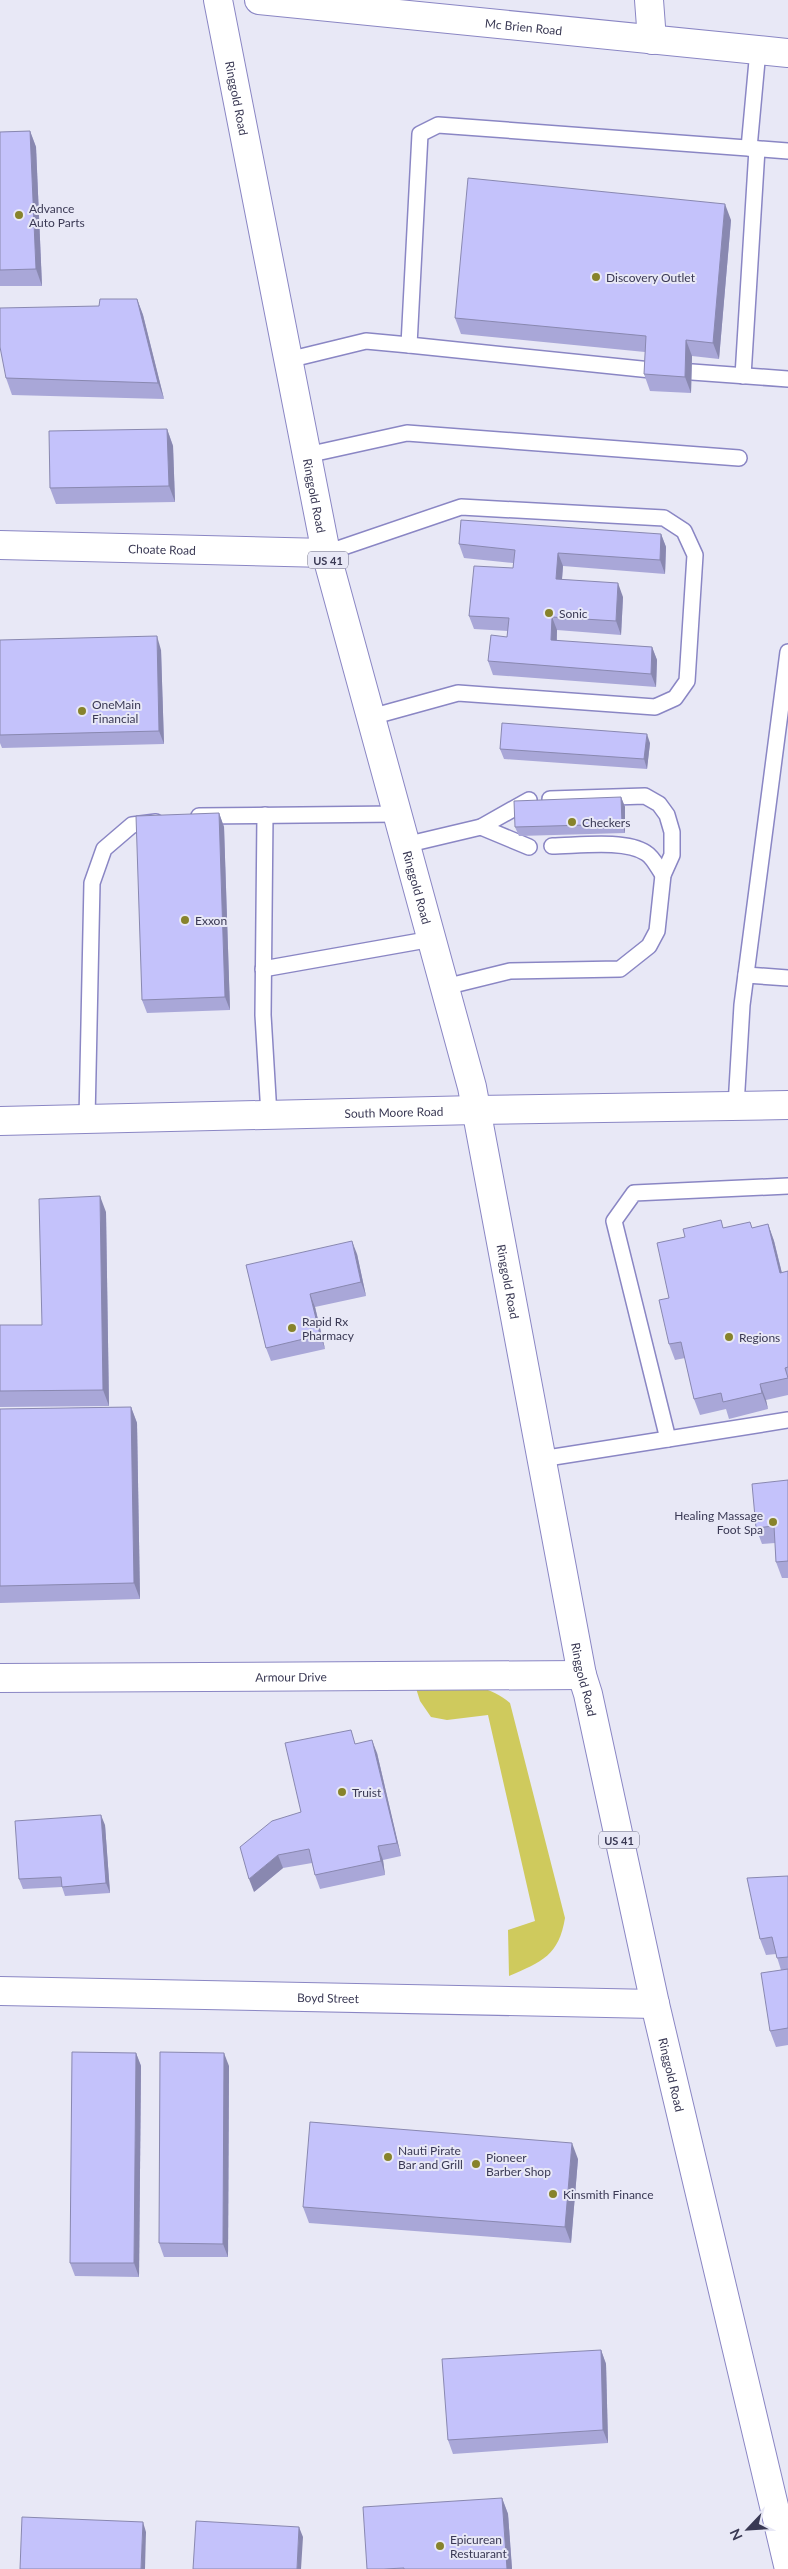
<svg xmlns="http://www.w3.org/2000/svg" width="788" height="2569" viewBox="0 0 788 2569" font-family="Lato,sans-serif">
  <rect width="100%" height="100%" fill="#e8e8f6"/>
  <path fill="#cfca5d" d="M 415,1685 C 451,1685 481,1679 510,1703 L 565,1918 C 559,1955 542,1962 509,1976 L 508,1930 L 535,1921 L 488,1715 L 447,1720 L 431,1717 L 420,1701 Z"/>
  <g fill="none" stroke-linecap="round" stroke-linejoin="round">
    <g stroke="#8a86c4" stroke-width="18">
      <g id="service">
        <polyline points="749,148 758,50"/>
        <polyline points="288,360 366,341 409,345"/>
        <polyline points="651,370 409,345 420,134 438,125 788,151"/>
        <polyline points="692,372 788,379"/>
        <polyline points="743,376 757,149"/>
        <polyline points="307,455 407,433 739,458"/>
        <polyline points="326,553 461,507 664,518 684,531 695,555 687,681 675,698 655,707 458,693 371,717"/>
        <polyline points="265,815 263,1015 269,1115"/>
        <polyline points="199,816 397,814"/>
        <polyline points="481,827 529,847"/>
        <polyline points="405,845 481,827 529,800"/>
        <path d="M 552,846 C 576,846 625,839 646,853 C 653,857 658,868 663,875"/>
        <polyline points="263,969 432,939"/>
        <polyline points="746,975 788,978"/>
        <polyline points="445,987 510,971 620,969 649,946 657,931 663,875 672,855 672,832 667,815 659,804 645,796 550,799"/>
        <polyline points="736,1106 742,1005 788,652"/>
        <polyline points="87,1119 92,883 104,849 132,825 156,822"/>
        <polyline points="668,1439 614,1221 634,1193 788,1186"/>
        <polyline points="541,1459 788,1420"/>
      </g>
    </g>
    <g stroke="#8a86c4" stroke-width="30">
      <g id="minor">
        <polyline points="649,0 652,40"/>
        <path id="s1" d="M 0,545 L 326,553"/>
        <polyline points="476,1110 788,1105"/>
        <path id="s2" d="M 0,1678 L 582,1675"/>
        <path id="s3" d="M 0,1991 L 655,2004"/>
      </g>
    </g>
    <g stroke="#8a86c4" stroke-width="30">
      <g id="secondary">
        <path id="s4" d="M 259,0 L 788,53"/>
        <path id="s5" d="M 0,1121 L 476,1110"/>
      </g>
    </g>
    <g stroke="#8a86c4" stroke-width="30">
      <g id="primary">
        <path id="s6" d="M 218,0 L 326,553 L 472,1087 L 582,1675 L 588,1694 L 655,2004 L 788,2565"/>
      </g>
    </g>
    <use href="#service" stroke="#fff" stroke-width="15"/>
    <use href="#minor" stroke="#fff" stroke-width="28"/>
    <use href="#secondary" stroke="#fff" stroke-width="28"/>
    <use href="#primary" stroke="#fff" stroke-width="28"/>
  </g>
  <g fill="#a9a7d8">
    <polygon points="30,131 36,147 42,286 0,286 0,132"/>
    <polygon points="731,220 719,359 692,356 691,393 650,391 644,374 645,352 461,334 455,318"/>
    <polygon points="137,299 143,315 164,399 12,395 6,378"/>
    <polygon points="167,429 173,446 175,502 56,504 50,488"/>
    <polygon points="661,534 666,547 665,574 563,566 562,579 623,597 621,635 557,630 557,641 652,647 657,660 656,687 493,675 488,661 507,637 508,631 474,629 469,616 513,568 513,563 464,558 459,544"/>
    <polygon points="0,640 161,650 164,744 2,748 0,743"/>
    <polygon points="650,743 647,769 504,759 500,749"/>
    <polygon points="621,797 625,807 625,833 519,836 515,827"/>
    <polygon points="219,813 224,827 230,1010 147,1013 142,1000"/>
    <polygon points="106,1212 109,1406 0,1407 0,1325 42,1325"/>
    <polygon points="768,1224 774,1241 782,1273 788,1271 788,1395 766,1400 768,1409 729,1419 726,1409 700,1415 694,1399 685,1358 675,1360 669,1344 669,1298 724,1228 752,1228"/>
    <polygon points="357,1254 366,1296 315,1307 325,1349 271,1361 266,1348 246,1265"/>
    <polygon points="131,1407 137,1423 140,1599 0,1603 0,1409"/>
    <polygon points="788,1480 788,1578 782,1578 776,1562 775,1543 762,1544 756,1528"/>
    <polygon points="356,1744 377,1753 401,1856 383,1860 385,1875 320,1889 315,1875 312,1863 283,1868 254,1892 301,1812"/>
    <polygon points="105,1825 110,1893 65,1896 62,1887 23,1889 19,1879"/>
    <polygon points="788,1876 788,2045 776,2047 770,2031 781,1970 776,1954 766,1955 760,1939"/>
    <polygon points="136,2053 141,2066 139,2277 75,2276 70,2263"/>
    <polygon points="229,2066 228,2257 164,2257 159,2243"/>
    <polygon points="578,2159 571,2243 309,2223 303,2207"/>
    <polygon points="601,2350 606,2364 608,2443 453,2454 448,2440"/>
    <polygon points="502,2498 508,2514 512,2569 367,2569"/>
  </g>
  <g fill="#8988b0">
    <polygon points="30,131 36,147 42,286 36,269"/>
    <polygon points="725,204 731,220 719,359 713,343"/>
    <polygon points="137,299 143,315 164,399 158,383"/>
    <polygon points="686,340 692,356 691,393 685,377"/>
    <polygon points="167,429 173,446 175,502 169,486"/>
    <polygon points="661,534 666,547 665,574 660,560"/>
    <polygon points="558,553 563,566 561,592 556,579"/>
    <polygon points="618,583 623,597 621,635 616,621"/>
    <polygon points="552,617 557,630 556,654 551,640"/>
    <polygon points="157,636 161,650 164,744 159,731"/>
    <polygon points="652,647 657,660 656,687 651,674"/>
    <polygon points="647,734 650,743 647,769 644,759"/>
    <polygon points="621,797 625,807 625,833 622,824"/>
    <polygon points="219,813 224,827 230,1010 225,997"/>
    <polygon points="100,1196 106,1212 109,1406 103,1390"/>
    <polygon points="768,1224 774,1241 786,1290 780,1273"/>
    <polygon points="352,1241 357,1254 366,1296 361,1282"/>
    <polygon points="310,1294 315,1307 325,1349 320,1335"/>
    <polygon points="760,1384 766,1400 768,1409 762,1393"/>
    <polygon points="131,1407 137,1423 140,1599 134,1583"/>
    <polygon points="372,1740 377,1753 401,1856 397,1843"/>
    <polygon points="101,1815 105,1825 110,1893 106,1883"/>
    <polygon points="378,1846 383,1860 385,1875 381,1861"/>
    <polygon points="278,1855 283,1868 254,1892 249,1879"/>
    <polygon points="136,2053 141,2066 139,2277 134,2263"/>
    <polygon points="224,2053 229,2066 228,2257 223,2244"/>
    <polygon points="572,2143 578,2159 571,2243 565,2227"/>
    <polygon points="601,2350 606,2364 608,2443 603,2430"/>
    <polygon points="502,2498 508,2514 512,2569 507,2569"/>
    <polygon points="143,2522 146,2532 145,2569 141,2569"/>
    <polygon points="299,2527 303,2537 301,2569 297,2569"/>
  </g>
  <g fill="#c4c2fb" stroke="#8988b0">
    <polygon points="30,131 36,269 0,270 0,132"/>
    <polygon points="468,178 725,204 713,343 686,340 685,377 644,374 646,336 455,318"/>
    <polygon points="100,299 137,299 158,383 6,378 0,347 0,308 99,306"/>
    <polygon points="167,429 169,486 50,488 49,431"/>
    <polygon points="461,520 661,534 660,560 558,553 556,579 618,583 616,621 552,617 551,640 652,647 651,674 488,661 491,635 507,637 509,618 469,616 474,566 513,568 515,550 459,544"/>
    <polygon points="157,636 159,731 0,735 0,640"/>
    <polygon points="502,723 647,734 644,759 500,749"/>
    <polygon points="621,797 622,824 515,827 514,801"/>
    <polygon points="219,813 225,997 142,1000 136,816"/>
    <polygon points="100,1196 103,1390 0,1391 0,1325 42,1325 39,1199"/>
    <polygon points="721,1220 723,1228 750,1222 752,1228 768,1224 780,1273 788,1271 788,1367 785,1368 788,1378 760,1384 762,1393 723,1402 721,1393 694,1399 681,1342 669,1344 659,1300 669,1298 657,1243 685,1237 683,1229"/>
    <polygon points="352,1241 361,1282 310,1294 320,1335 266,1348 246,1265"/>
    <polygon points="131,1407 134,1583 0,1586 0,1409"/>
    <polygon points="788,1480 788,1561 776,1562 774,1526 756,1528 752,1484"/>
    <polygon points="351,1730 355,1744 372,1740 397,1843 378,1846 381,1861 315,1875 309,1849 278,1855 249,1879 240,1847 272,1821 301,1812 285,1743"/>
    <polygon points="101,1815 106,1883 62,1887 61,1877 19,1879 15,1821"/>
    <polygon points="788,1876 788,1957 777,1958 772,1937 760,1939 747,1878"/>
    <polygon points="788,1969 788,2028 770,2031 761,1973"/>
    <polygon points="72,2052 136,2053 134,2263 70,2263"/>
    <polygon points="160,2052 224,2053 223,2244 159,2243"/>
    <polygon points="310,2122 572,2143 565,2227 303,2207"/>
    <polygon points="601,2350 603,2430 448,2440 442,2359"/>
    <polygon points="502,2498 507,2569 404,2569 404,2568 384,2569 367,2569 363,2507"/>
    <polygon points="22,2517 143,2522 141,2569 20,2569"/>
    <polygon points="196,2521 299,2527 297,2569 193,2569"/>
  </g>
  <g fill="#87832b" stroke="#e8e8f6" stroke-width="2">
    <circle cx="19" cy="215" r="5"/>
    <circle cx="596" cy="277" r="5"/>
    <circle cx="549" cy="613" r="5"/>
    <circle cx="82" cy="711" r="5"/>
    <circle cx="572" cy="822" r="5"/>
    <circle cx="185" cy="920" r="5"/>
    <circle cx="292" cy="1328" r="5"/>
    <circle cx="729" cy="1337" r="5"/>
    <circle cx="773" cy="1522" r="5"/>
    <circle cx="342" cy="1792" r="5"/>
    <circle cx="388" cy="2157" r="5"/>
    <circle cx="476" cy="2164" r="5"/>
    <circle cx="553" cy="2194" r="5"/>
    <circle cx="440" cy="2546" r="5"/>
  </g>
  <g text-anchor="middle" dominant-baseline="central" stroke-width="4" stroke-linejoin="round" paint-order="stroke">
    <g fill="#e8e8f6" stroke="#6e6e85" stroke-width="1">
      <rect x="308" y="551.5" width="40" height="17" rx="4"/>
      <rect x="599" y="1831.5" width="40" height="17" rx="4"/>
    </g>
    <g font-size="11" font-weight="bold" fill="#3a3954">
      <text x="328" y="560">US 41</text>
      <text x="619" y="1840">US 41</text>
    </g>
    <g font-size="12" fill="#3a3954" stroke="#e8e8f6">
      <text stroke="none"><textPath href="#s4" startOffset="266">Mc Brien Road</textPath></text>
      <text stroke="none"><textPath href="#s6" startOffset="100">Ringgold Road</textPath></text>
      <text stroke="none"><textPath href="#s6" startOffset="505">Ringgold Road</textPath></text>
      <text stroke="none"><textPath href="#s1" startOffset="162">Choate Road</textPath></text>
      <text stroke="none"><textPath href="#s6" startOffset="910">Ringgold Road</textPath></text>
      <text stroke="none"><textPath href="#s5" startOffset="394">South Moore Road</textPath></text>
      <text stroke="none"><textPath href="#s6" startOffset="1315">Ringgold Road</textPath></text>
      <text stroke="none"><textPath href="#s2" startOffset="291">Armour Drive</textPath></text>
      <text stroke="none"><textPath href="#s6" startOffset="1720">Ringgold Road</textPath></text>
      <text stroke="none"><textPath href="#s3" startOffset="328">Boyd Street</textPath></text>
      <text stroke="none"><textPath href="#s6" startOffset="2125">Ringgold Road</textPath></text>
    </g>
    <g font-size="12" fill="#3a3954" stroke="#e8e8f6" text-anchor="start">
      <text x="29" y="208">Advance<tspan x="29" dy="14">Auto Parts</tspan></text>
      <text x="606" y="277">Discovery Outlet</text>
      <text x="559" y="613">Sonic</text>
      <text x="92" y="704">OneMain<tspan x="92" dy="14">Financial</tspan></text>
      <text x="582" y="822">Checkers</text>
      <text x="195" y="920">Exxon</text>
      <text x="302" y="1321">Rapid Rx<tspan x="302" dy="14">Pharmacy</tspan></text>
      <text x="739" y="1337">Regions</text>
      <text x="763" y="1515" text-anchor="end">Healing Massage<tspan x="763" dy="14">Foot Spa</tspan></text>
      <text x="352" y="1792">Truist</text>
      <text x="398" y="2150">Nauti Pirate<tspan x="398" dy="14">Bar and Grill</tspan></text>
      <text x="486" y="2157">Pioneer<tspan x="486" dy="14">Barber Shop</tspan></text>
      <text x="563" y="2194">Kinsmith Finance</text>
      <text x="450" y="2539">Epicurean<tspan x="450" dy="14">Restuarant</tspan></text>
    </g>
  </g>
  <g transform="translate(748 2529) rotate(245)" stroke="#e8e8f6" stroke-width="4" paint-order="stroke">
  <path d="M0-4L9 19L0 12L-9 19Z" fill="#3a3954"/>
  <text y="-8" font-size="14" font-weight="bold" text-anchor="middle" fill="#3a3954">N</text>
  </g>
</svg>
